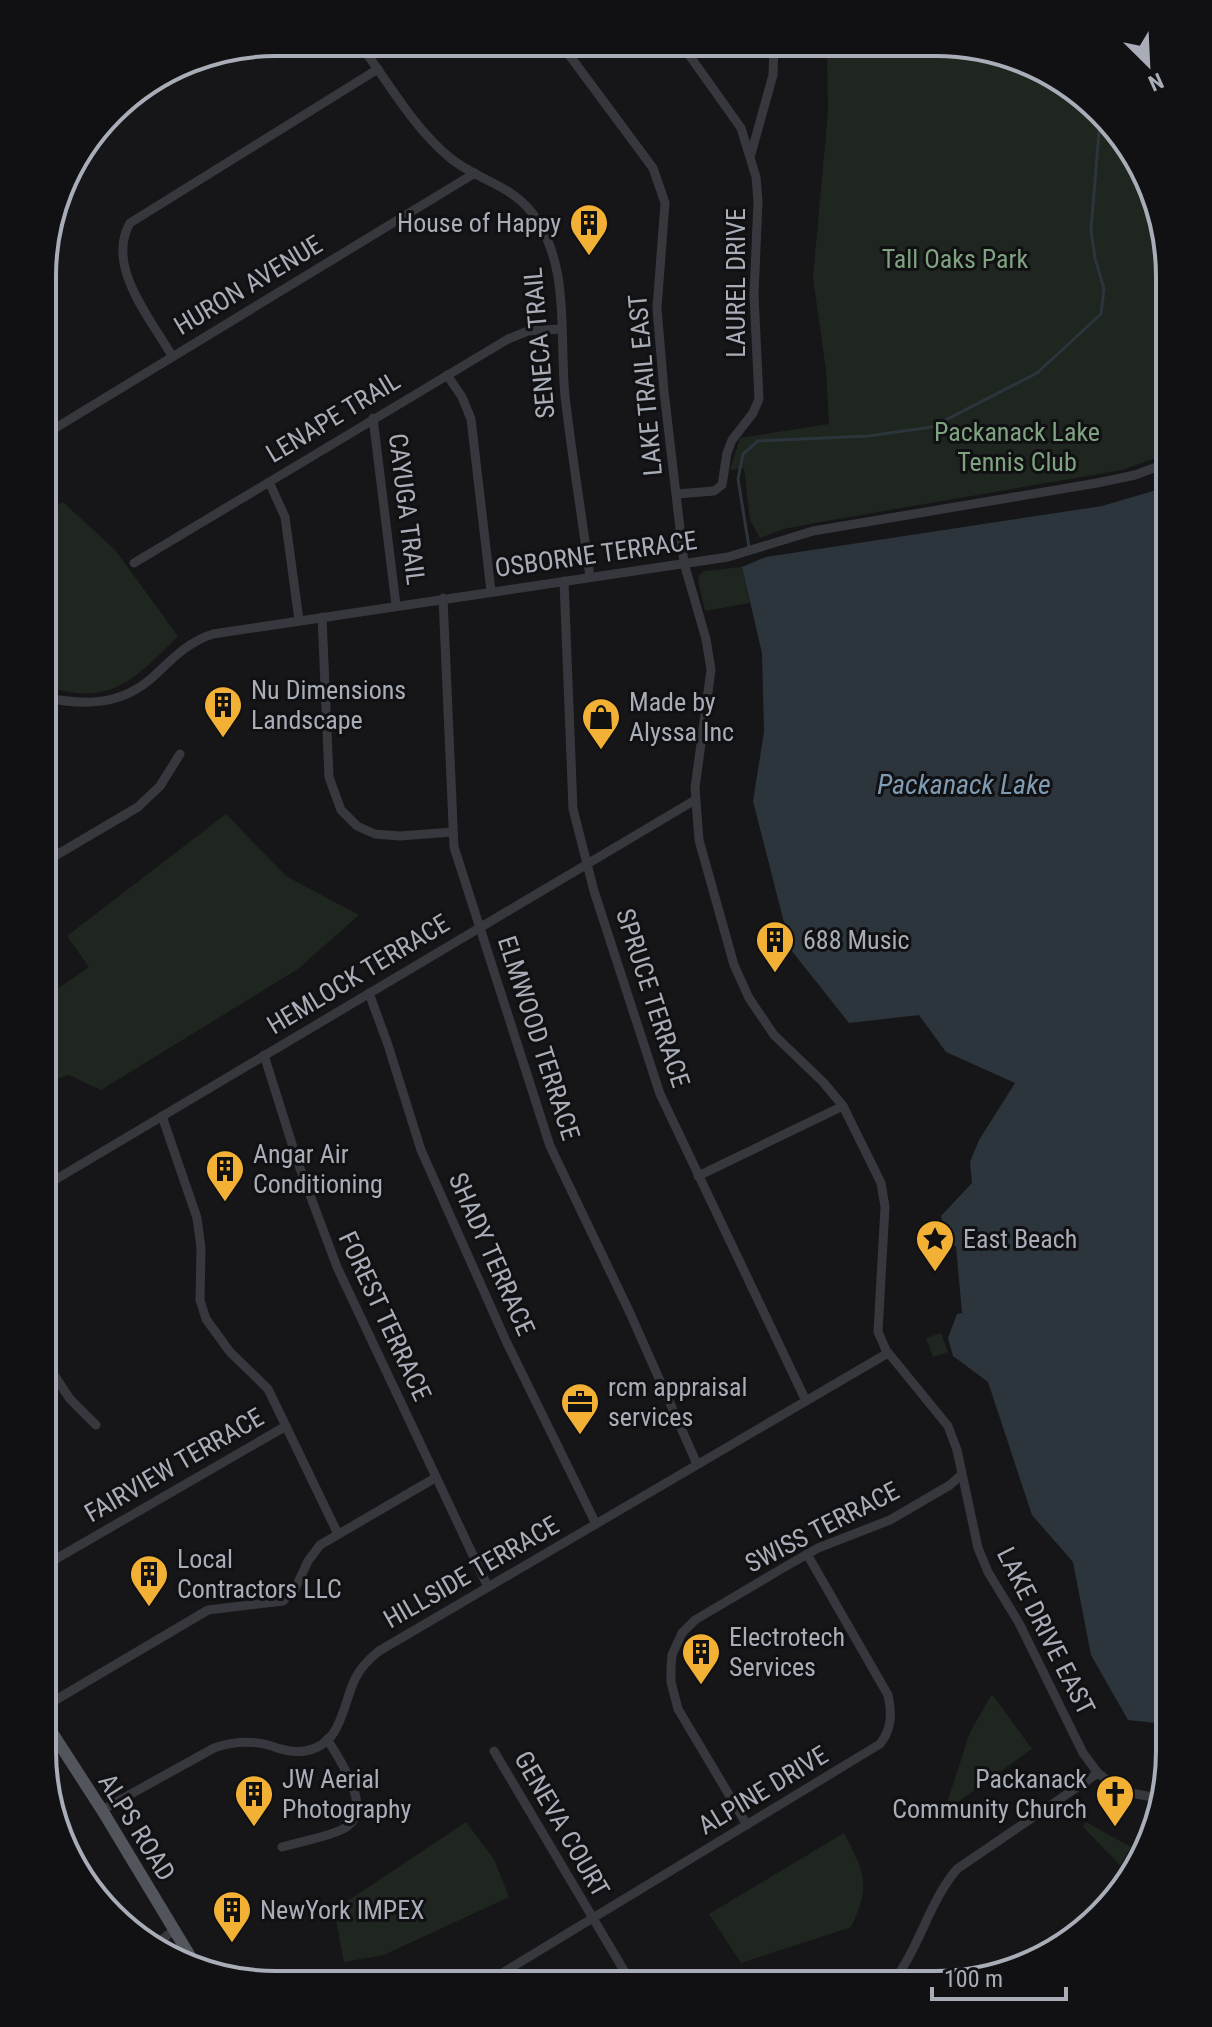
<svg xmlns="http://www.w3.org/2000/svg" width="1212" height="2027" viewBox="0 0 1212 2027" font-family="'Roboto Condensed',sans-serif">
  <rect width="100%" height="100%" fill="#161618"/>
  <g fill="#1e261f">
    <polygon points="827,45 981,46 1079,91 1152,187 1170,276 1170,453 1122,470 809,524 784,529 760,538 750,520 744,468 730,470 740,438 829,424 826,370 813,278 828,113"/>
    <path d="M 63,502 L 115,550 L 178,636 C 133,681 110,708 43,685 L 43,660 L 54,637 L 43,629 L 44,514 Z"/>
    <polygon points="742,567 750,603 705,611 698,580 700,574 705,571"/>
    <polygon points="226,814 286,876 359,915 298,969 101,1090 69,1075 43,1083 43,1058 50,1053 43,1040 43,999 89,967 67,936"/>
    <polygon points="941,1333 948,1352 933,1357 926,1338"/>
    <polygon points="992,1694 1032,1749 944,1812 970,1732"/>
    <polygon points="466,1822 494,1859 509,1897 384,1955 344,1962 334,1910"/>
    <polygon points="1086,1822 1131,1847 1120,1865 1083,1827"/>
    <path d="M 844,1833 C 865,1873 871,1885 851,1927 L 741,1963 L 709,1914 Z"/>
  </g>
  <polygon fill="#2c353c" points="1170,486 1169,1716 1155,1723 1128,1720 1091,1655 1073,1562 1032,1515 988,1382 953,1356 948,1338 957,1314 962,1313 956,1246 948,1246 941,1216 972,1183 970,1162 979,1140 1015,1083 946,1052 919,1015 849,1023 791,950 753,801 764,732 762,653 742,567 766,557 1102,506"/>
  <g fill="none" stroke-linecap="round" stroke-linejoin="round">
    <polyline stroke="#2c353c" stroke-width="3" points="749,547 738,479 743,454 758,441 868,436 932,427 1037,373 1101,314 1104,289 1095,258 1091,230 1100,119"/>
    <g stroke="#37383d" stroke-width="9">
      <path d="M 359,43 C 387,80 412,126 449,157 C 476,180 511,184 533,214 C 571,266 559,335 565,396 C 572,457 582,517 590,577"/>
      <polyline points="561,44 653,168 665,203 657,308 664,391 684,563 706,639 711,670 695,788 699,840 734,965 749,998 774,1035 823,1082 843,1106 881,1183 885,1207 878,1332 886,1350 948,1426 957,1450 978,1548 988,1572 1019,1623 1083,1753 1098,1773 1118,1788 1131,1793 1158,1798"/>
      <polyline points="751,154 773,75 774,45"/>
      <path d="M 172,356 C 151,319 105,266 130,223 L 378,69"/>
      <polyline points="447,375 462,397 471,419 491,591"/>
      <polyline points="373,418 396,605"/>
      <polyline points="44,435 475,173"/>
      <polyline points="269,482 285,517 299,620"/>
      <polyline points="677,494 714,491 722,485 727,453 732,440 753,413 759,399 754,295 758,201 756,177 741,128 682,45"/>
      <polyline points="134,563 508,339 528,331 561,329"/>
      <polyline points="564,581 573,809 594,891 660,1094 806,1401"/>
      <polyline points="443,598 454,847 550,1146 630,1313 697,1464"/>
      <polyline points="322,617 329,777 341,810 357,826 375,834 400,836 452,832"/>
      <path d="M 43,697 C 83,706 122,706 154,676 C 173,658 188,642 213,634 L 728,557 L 813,531 L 1097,483 L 1135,475 L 1170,462"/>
      <polyline points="43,863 138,807 160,786 180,754"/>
      <polyline points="369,993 388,1045 421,1150 506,1341 596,1524"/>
      <polyline points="264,1055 298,1163 337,1267 488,1587"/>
      <polyline points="162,1116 197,1218 201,1248 200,1300 206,1319 230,1352 268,1389 338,1534"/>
      <polyline points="698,1176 843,1106"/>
      <polyline points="43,1187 695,800"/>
      <polyline points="43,1358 70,1399 96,1425"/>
      <polyline points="42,1567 286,1426"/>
      <polyline points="42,1708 208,1610 283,1601 295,1589 308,1561 320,1545 435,1478"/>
      <polyline points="494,1751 632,1984"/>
      <path d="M 102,1810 L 214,1748 C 232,1742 249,1740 268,1745 C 280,1749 292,1753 305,1751 C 342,1745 342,1706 355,1679 C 360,1668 369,1659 379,1651 L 888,1353"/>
      <polyline points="747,1825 678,1709 671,1682 671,1668 672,1655 682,1633 695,1620 783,1568 818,1548 890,1520 950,1485 961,1475"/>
      <path d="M 282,1847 C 301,1841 325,1838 343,1829 C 377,1812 339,1759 327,1739"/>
      <polyline points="155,1945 174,1930"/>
      <path d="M 484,1984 L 880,1744 C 892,1729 892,1713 888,1695 L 807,1554"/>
      <path d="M 890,1985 C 919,1951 928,1903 957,1869 L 1098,1773"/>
    </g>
    <polyline stroke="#53555c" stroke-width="12" points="42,1717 102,1810 193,1961"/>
  </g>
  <defs>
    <g id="building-pin" transform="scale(2)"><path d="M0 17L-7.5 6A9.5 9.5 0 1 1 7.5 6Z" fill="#f2b134" stroke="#111113"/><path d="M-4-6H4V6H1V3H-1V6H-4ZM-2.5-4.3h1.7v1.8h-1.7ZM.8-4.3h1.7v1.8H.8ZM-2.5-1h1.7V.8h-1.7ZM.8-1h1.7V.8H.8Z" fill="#111"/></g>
    <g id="shop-pin" transform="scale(2)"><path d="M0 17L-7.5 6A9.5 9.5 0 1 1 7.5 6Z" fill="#f2b134" stroke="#111113"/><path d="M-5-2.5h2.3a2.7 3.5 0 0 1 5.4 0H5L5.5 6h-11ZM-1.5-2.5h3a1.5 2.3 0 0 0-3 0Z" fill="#111"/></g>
    <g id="sight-pin" transform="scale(2)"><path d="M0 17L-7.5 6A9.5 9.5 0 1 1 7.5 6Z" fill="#f2b134" stroke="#111113"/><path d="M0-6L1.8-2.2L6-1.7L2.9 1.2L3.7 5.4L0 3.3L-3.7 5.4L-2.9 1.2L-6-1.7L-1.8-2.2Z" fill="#111"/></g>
    <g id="office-pin" transform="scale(2)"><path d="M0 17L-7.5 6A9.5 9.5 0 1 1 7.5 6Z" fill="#f2b134" stroke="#111113"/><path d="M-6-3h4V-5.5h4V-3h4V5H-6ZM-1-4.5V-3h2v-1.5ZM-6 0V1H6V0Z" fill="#111"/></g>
    <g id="church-pin" transform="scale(2)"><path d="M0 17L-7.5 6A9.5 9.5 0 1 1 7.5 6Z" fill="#f2b134" stroke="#111113"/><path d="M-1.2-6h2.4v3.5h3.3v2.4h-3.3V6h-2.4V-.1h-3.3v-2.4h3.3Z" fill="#111"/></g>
  </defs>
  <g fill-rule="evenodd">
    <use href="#building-pin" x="589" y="223"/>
    <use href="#building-pin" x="223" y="705"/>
    <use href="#shop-pin" x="601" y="717"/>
    <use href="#building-pin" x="775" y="940"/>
    <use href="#building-pin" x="225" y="1169"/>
    <use href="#sight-pin" x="935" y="1239"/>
    <use href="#office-pin" x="580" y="1402"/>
    <use href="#building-pin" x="149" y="1574"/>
    <use href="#building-pin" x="701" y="1652"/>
    <use href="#building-pin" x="254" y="1794"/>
    <use href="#church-pin" x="1115" y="1794"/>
    <use href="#building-pin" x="232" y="1910"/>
  </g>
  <g text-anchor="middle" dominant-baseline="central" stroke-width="6" stroke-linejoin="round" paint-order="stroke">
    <g font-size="26" fill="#a8adb8" stroke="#111113" text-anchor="start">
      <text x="561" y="223" text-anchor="end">House of Happy</text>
      <text x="251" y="690">Nu Dimensions<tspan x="251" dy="30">Landscape</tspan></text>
      <text x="629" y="702">Made by<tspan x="629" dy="30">Alyssa Inc</tspan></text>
      <text x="803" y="940">688 Music</text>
      <text x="253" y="1154">Angar Air<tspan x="253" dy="30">Conditioning</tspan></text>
      <text x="963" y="1239">East Beach</text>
      <text x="608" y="1387">rcm appraisal<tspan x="608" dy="30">services</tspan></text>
      <text x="177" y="1559">Local<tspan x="177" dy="30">Contractors LLC</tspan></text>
      <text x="729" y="1637">Electrotech<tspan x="729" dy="30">Services</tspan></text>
      <text x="282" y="1779">JW Aerial<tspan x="282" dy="30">Photography</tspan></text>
      <text x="1087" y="1779" text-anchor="end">Packanack<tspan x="1087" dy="30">Community Church</tspan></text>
      <text x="260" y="1910">NewYork IMPEX</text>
    </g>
    <g font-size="26" fill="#7fa381" stroke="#111113">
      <text x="955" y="259">Tall Oaks Park</text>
      <text x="1017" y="432">Packanack Lake<tspan x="1017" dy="30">Tennis Club</tspan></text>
    </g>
    <g font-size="26" fill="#a8adb8" stroke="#111113">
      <text transform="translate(736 283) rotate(-90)">LAUREL DRIVE</text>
      <text transform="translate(248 285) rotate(-31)">HURON AVENUE</text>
      <text transform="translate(539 343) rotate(-95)">SENECA TRAIL</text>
      <text transform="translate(645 385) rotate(-95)">LAKE TRAIL EAST</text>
      <text transform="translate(333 417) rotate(-31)">LENAPE TRAIL</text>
      <text transform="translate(407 509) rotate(83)">CAYUGA TRAIL</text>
      <text transform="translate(596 554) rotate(-8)">OSBORNE TERRACE</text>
      <text transform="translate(358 974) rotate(-31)">HEMLOCK TERRACE</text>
      <text transform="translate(653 998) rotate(72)">SPRUCE TERRACE</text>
      <text transform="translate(539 1038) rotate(72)">ELMWOOD TERRACE</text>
      <text transform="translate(492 1254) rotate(66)">SHADY TERRACE</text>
      <text transform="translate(385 1316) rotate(65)">FOREST TERRACE</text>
      <text transform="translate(174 1465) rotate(-30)">FAIRVIEW TERRACE</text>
      <text transform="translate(822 1527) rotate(-27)">SWISS TERRACE</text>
      <text transform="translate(471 1572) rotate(-30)">HILLSIDE TERRACE</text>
      <text transform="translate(1046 1631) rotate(63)">LAKE DRIVE EAST</text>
      <text transform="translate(763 1790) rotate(-31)">ALPINE DRIVE</text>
      <text transform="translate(562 1824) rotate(60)">GENEVA COURT</text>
      <text transform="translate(137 1827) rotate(58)">ALPS ROAD</text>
    </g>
    <g font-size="28" font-style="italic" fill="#7f9bb3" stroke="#111113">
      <text x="964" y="784">Packanack Lake</text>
    </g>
  </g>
  <path d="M0 0H1212V2027H0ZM276 56H936A220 220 0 0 1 1156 276V1751A220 220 0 0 1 936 1971H276A220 220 0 0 1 56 1751V276A220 220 0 0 1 276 56Z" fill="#111113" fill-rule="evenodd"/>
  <path fill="none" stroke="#a8adb8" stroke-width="4" d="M276 56H936A220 220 0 0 1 1156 276V1751A220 220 0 0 1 936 1971H276A220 220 0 0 1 56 1751V276A220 220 0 0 1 276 56Z"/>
  <g transform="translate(1148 64) rotate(156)" stroke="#111113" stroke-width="6" paint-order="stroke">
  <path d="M0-6L14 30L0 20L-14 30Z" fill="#a8adb8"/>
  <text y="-12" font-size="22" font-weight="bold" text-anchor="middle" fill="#a8adb8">N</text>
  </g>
  <path d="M932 1987v12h134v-12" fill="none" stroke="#a8adb8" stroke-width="4"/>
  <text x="944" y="1987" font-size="24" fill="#a8adb8" stroke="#111113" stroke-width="6" paint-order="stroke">100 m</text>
</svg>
